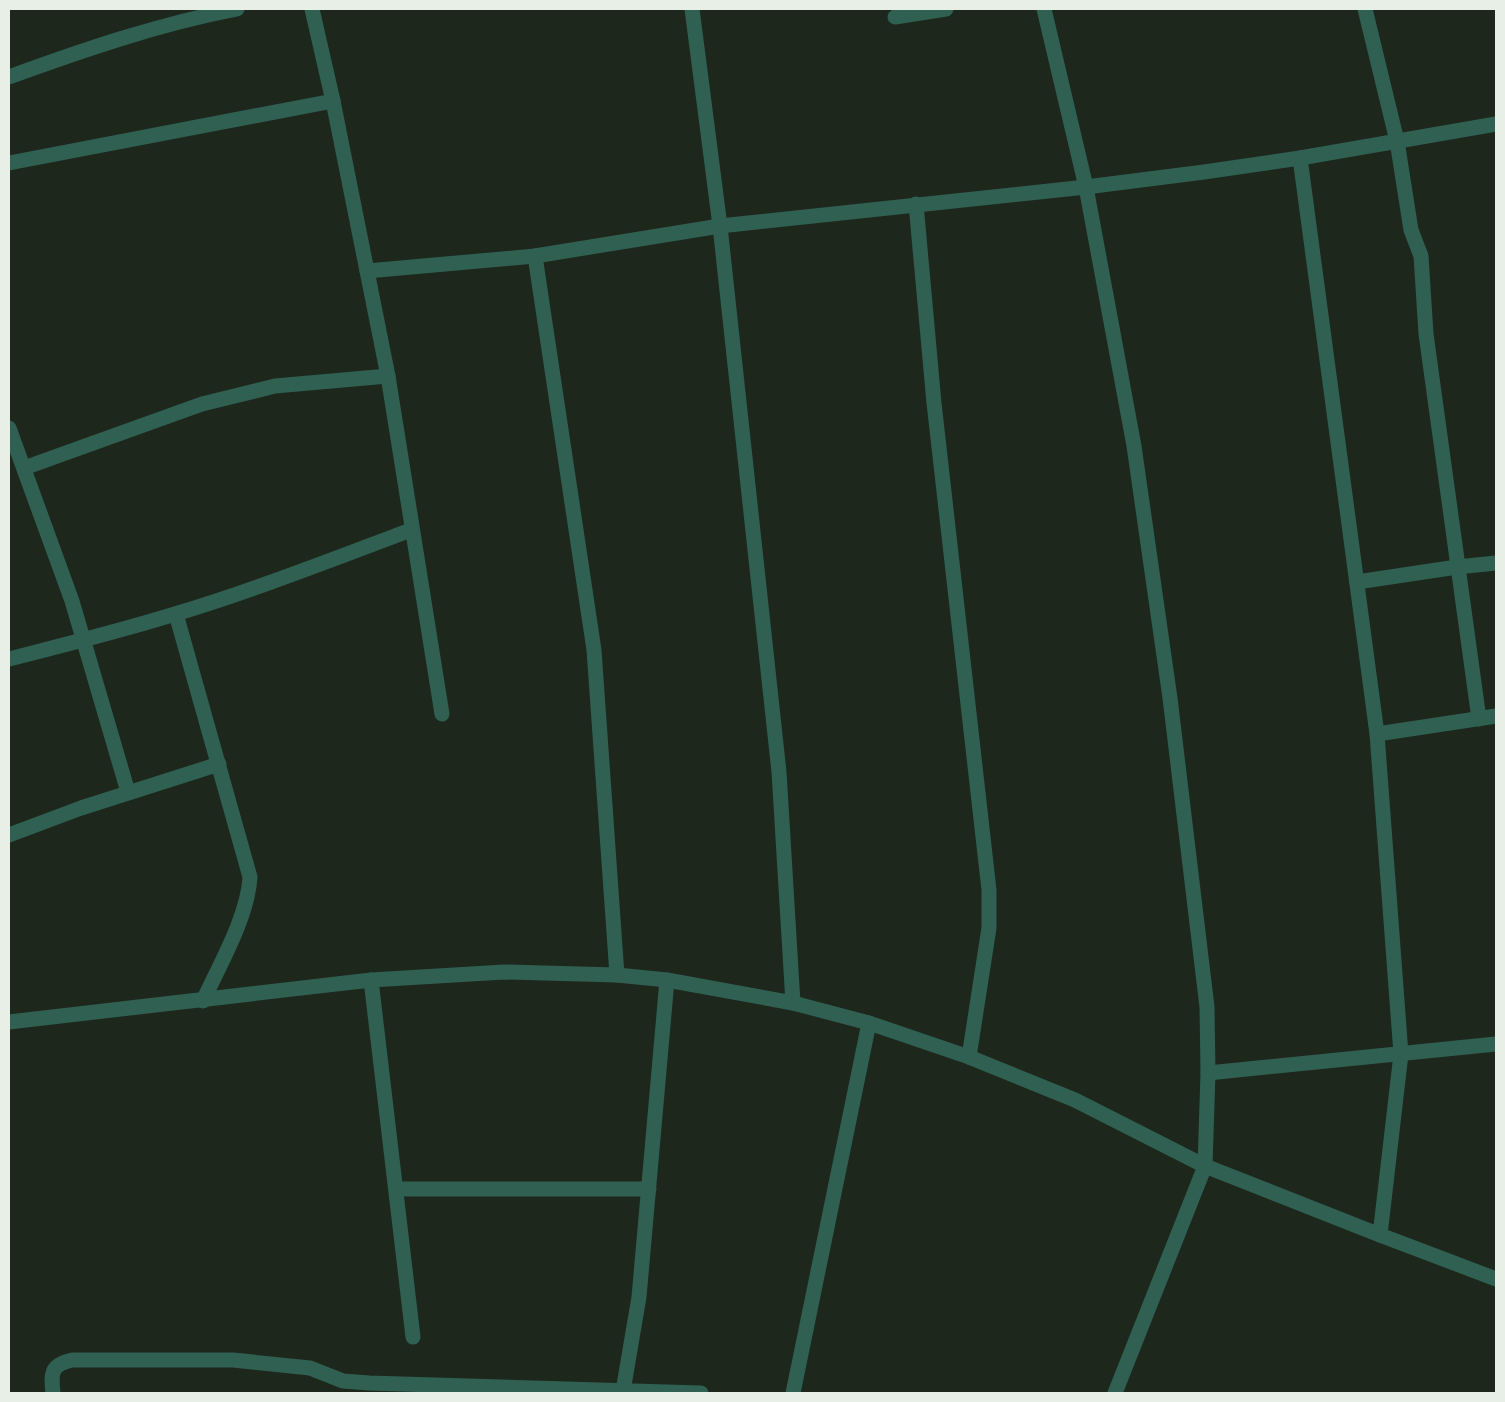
<svg xmlns="http://www.w3.org/2000/svg" width="1505" height="1402" viewBox="0 0 1505 1402" font-family="'IBM Plex Serif',serif">
  <rect width="100%" height="100%" fill="#1d271b"/>
  <g fill="none" stroke-linecap="round" stroke-linejoin="round">
    <g stroke="#2f6052" stroke-width="15">
      <polyline points="312,9 333,101 388,376 442,714"/>
      <polyline points="692,9 720,226 779,772 793,1003"/>
      <polyline points="1044,9 1086,187 1134,446 1170,698 1207,1007 1208,1073 1205,1166 1115,1393"/>
      <polyline points="1365,9 1397,141 1411,230 1421,256 1426,334 1479,719"/>
      <polyline points="895,17 946,9"/>
      <path d="M 9,77 C 83,50 159,24 237,9"/>
      <polyline points="1300,158 1377,734 1401,1054 1380,1235"/>
      <polyline points="9,163 333,101"/>
      <polyline points="916,204 934,403 989,890 989,928 969,1057"/>
      <polyline points="535,256 594,650 617,975"/>
      <polyline points="367,271 535,256 720,226 1086,187 1204,172 1300,158 1496,124"/>
      <polyline points="9,428 72,601 128,792"/>
      <polyline points="24,468 202,404 275,386 388,376"/>
      <polyline points="1357,582 1457,567 1496,563"/>
      <path d="M 176,614 L 250,877 C 248,916 220,964 203,1001"/>
      <path d="M 9,659 C 64,645 120,631 175,614 C 255,590 333,559 411,530"/>
      <polyline points="1377,734 1496,716"/>
      <polyline points="9,835 81,808 219,764"/>
      <polyline points="371,980 413,1337"/>
      <polyline points="9,1022 371,980 504,972 617,975 667,980 793,1003 869,1023 969,1057 1075,1100 1205,1166 1380,1235 1496,1279"/>
      <polyline points="1208,1073 1496,1044"/>
      <polyline points="396,1189 649,1189"/>
      <polyline points="623,1391 639,1297 667,980"/>
      <path d="M 53,1393 C 51,1374 50,1365 72,1360 L 233,1360 L 310,1368 L 343,1381 L 369,1383 L 701,1393"/>
      <polyline points="793,1393 869,1023"/>
    </g>
  </g>
  <rect width="1505" height="1402" fill="none" stroke="#e8efe6" stroke-width="20"/>
</svg>
